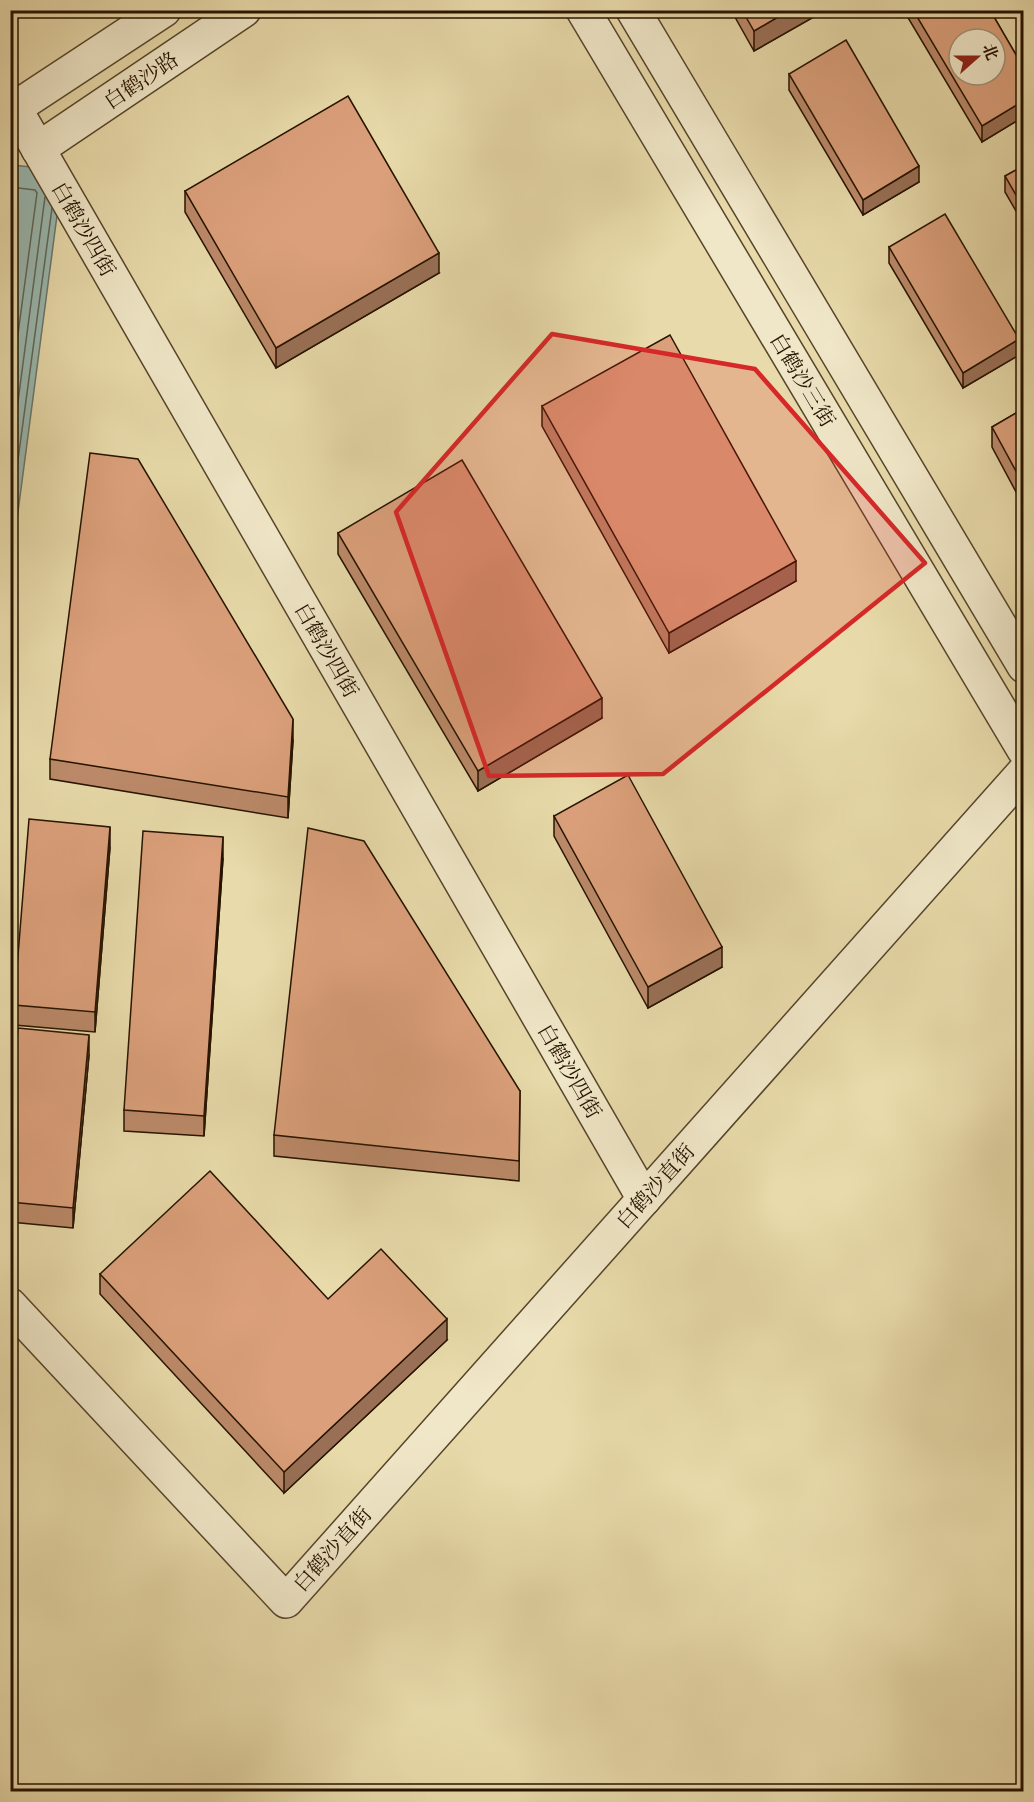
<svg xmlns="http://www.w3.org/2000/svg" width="1034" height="1802" viewBox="0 0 1034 1802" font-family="'Libre Caslon Text','Noto Serif SC',serif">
  <rect width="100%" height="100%" fill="#e8daaa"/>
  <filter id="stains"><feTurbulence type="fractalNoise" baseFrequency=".00333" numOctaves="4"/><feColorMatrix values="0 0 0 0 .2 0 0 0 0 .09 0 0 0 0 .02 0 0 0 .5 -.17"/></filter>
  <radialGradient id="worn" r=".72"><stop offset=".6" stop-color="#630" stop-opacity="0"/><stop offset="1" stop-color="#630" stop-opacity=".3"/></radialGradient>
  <polygon fill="#99b9b1" stroke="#6b776a" stroke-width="1.5" points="11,165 63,170 11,565"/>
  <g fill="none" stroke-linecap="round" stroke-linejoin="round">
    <g stroke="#606658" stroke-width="1.5">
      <polyline points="10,187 35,190 37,193 10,393"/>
      <polyline points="10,462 45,197"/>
      <polyline points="10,519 52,208"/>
    </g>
    <g stroke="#56452a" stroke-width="36">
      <g id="minor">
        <polyline points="583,10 1024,750"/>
        <polyline points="633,10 1024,666"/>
        <polyline points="10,100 644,1199"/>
        <polyline points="15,108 164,10"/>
        <polyline points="38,149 244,10"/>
        <polyline points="10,1305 286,1601 1024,772"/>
      </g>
    </g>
    <use href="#minor" stroke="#f0e7c8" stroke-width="33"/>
  </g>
  <g fill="#bc8a6a" stroke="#261300" stroke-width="1.5">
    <polygon points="731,10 826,10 754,51"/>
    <polygon points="907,10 990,10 1023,67 1023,117 982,142 907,16"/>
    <polygon points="789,74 919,182 863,215 789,90"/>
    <polygon points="1023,166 1023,223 1005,192 1005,176"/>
    <polygon points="185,191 439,273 276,368 185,212"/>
    <polygon points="889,247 1019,355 963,388 889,263"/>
    <polygon points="542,406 796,581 669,653 542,426"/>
    <polygon points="1023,409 1023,505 992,447 992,427"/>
    <polygon points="338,533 602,718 478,791 338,554"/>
    <polygon points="293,740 288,818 50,779 50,759"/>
    <polygon points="554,816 722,967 648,1008 554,836"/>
    <polygon points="110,847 95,1032 14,1025 14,1005"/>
    <polygon points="223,858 204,1136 124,1131 124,1110"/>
    <polygon points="89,1055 73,1228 10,1222 10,1109"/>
    <polygon points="520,1091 519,1181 274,1156 274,1135"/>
    <polygon points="100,1274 447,1340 284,1493 100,1294"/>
  </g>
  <g fill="#997056" stroke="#261300" stroke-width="1.5">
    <polygon points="790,10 826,10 754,51 754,31"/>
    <polygon points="1023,101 1023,117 982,142 982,126"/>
    <polygon points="919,166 919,182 863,215 863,200"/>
    <polygon points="439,253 439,273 276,368 276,348"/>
    <polygon points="1019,339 1019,355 963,388 963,373"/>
    <polygon points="796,561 796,581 669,653 669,633"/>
    <polygon points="602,698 602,718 478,791 478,771"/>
    <polygon points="293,719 293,740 288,818 288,797"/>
    <polygon points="110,827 110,847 95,1032 95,1012"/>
    <polygon points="223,837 223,858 204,1136 204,1116"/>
    <polygon points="722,947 722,967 648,1008 648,987"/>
    <polygon points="89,1035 89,1055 73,1228 73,1208"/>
    <polygon points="447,1319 447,1340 284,1493 284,1472"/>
  </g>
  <g fill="#dba07b" stroke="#261300" stroke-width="1.5" fill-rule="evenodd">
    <polygon points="742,10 790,10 754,31"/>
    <path d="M 913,10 L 990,10 L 1023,67 L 1023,101 L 982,126 ZM 959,39 L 995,39 L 995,75 L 959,75 Z"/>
    <polygon points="846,40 919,166 863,200 789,74"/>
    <polygon points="348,96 439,253 276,348 185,191"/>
    <polygon points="1023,166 1023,207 1005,176"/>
    <polygon points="945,214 1019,339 963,373 889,247"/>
    <polygon points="670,335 796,561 669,633 542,406"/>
    <polygon points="1023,409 1023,484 992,427"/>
    <polygon points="90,453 138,459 293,719 288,797 50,759"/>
    <polygon points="462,460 602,698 478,771 338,533"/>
    <polygon points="628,775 722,947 648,987 554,816"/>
    <polygon points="29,819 110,827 95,1012 14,1005"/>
    <polygon points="308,828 364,841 520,1091 519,1161 274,1135"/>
    <polygon points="143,831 223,837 204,1116 124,1110"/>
    <polygon points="18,1028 89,1035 73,1208 10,1202 10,1109"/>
    <polygon points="210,1171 328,1299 381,1249 447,1319 284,1472 100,1274"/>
  </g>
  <path fill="#d62828" fill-opacity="0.2" stroke="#d62828" stroke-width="4.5" stroke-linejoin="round" d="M 552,334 L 755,369 L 925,563 L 663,774 L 489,776 L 396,512 Z"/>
  <g text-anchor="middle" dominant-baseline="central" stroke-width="5" stroke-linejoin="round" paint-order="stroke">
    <g font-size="21" fill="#261300" stroke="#f0e7c8">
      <text transform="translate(141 80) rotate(-34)">白鹤沙路</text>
      <text transform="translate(84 229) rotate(60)">白鹤沙四街</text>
      <text transform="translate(803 380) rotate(59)">白鹤沙三街</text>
      <text transform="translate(327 650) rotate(60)">白鹤沙四街</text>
      <text transform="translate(570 1071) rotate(60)">白鹤沙四街</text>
      <text transform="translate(655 1186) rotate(-48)">白鹤沙直街</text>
      <text transform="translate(332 1549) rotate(-48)">白鹤沙直街</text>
    </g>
  </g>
  <rect width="1034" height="1802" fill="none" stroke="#e8daaa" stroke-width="36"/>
  <rect x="12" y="12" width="1010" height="1778" fill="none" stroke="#261300" stroke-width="3"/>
  <rect x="18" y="18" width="998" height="1766" fill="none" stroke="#261300" stroke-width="1.5"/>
  <g transform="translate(977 57) rotate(69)"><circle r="28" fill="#f0e7c8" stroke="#9f9278" stroke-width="1.5"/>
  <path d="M0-4.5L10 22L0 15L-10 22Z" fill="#8f2418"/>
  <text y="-9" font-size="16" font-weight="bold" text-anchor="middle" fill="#261300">北</text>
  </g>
  <rect width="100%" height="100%" filter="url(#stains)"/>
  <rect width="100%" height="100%" fill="url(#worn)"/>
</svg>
